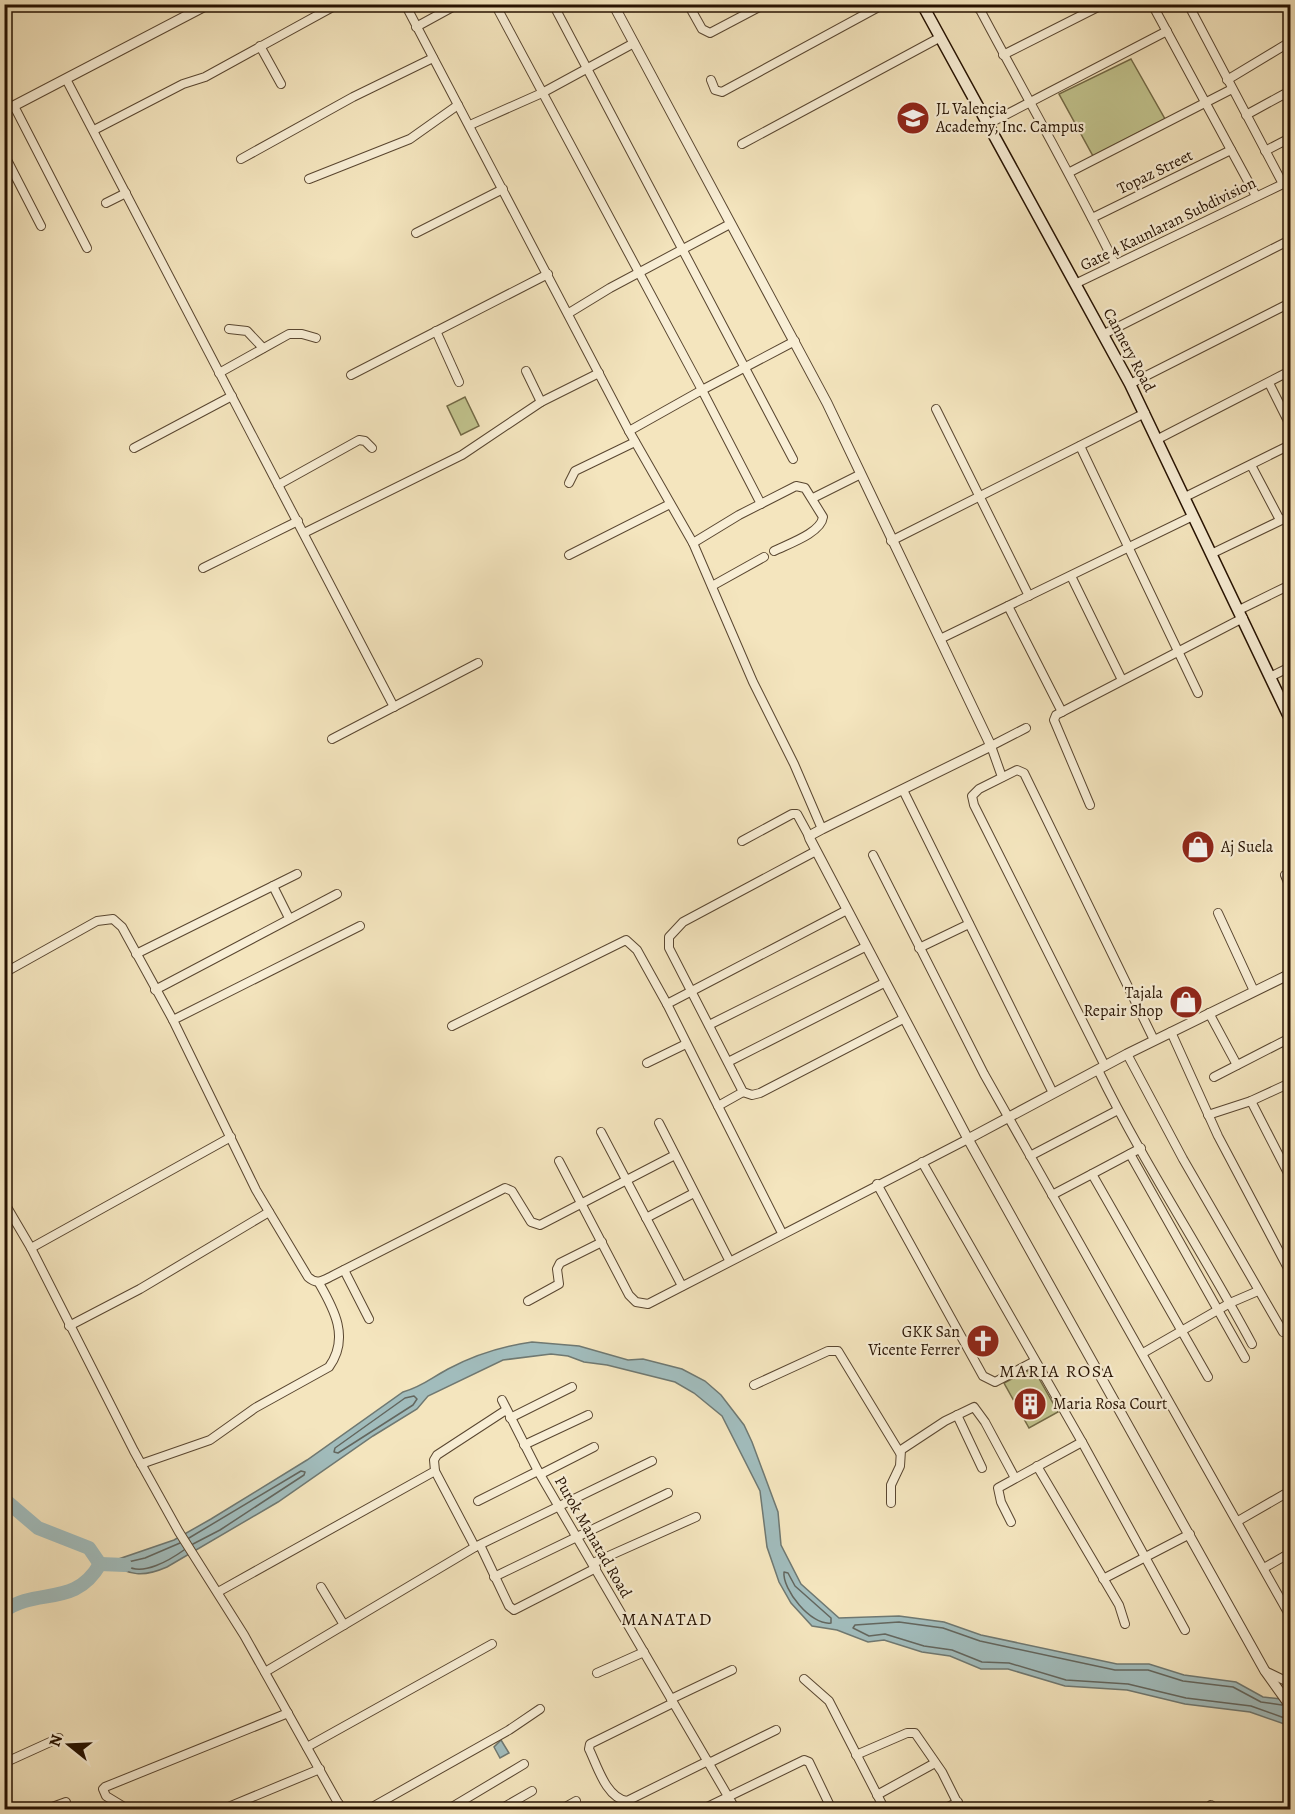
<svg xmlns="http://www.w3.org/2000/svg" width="1295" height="1814" viewBox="0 0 1295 1814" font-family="Alegreya,serif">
  <rect width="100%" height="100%" fill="#f4e5be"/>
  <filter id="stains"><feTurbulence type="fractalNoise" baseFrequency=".00333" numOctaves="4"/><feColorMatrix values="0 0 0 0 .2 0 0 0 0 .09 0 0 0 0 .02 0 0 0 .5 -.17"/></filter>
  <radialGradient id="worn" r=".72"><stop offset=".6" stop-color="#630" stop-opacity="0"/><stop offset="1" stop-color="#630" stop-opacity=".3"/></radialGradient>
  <g fill="#c1c38d" stroke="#736a46" stroke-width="1.5">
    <polygon points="1131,59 1165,119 1093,156 1059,94"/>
    <polygon points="465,397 479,426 461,435 447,406"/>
    <polygon points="1033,1368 1058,1412 1029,1428 1004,1383"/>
  </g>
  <g fill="#a1bcbc" stroke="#6f7871" stroke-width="1.5">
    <path d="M 532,1342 L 579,1346 L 628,1360 L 643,1359 L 682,1369 L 705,1381 L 721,1395 L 744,1425 L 752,1442 L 778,1512 L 781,1545 L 801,1584 L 839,1618 L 899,1616 L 944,1622 L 981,1635 L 1117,1664 L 1149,1664 L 1184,1675 L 1236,1682 L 1263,1697 L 1290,1700 L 1290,1726 L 1250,1712 L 1185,1704 L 1127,1690 L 1065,1686 L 1008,1669 L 981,1669 L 950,1656 L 922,1652 L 884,1640 L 868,1642 L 837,1630 L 812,1626 L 791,1603 L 779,1582 L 767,1547 L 760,1491 L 722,1416 L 694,1393 L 675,1382 L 607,1365 L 584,1362 L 568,1356 L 551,1354 L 503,1360 L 428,1396 L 417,1409 L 373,1436 L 278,1502 L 167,1567 C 142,1578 131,1575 107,1563 L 174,1540 L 211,1519 L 307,1460 L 403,1392 C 422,1387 431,1378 448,1369 C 474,1355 503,1346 532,1342 Z"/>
    <polygon points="501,1740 509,1753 500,1758 494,1747"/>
  </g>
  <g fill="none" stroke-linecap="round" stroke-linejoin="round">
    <g stroke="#63665e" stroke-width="1.5">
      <polygon points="414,1396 417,1399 413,1405 338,1453 334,1452 335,1448 405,1398"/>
      <polyline points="189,1538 301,1471 305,1472 304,1475 220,1530 193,1544"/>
      <path d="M 180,1543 L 145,1558 L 128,1562 L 127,1566 C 143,1576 170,1560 184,1550"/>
      <path d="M 784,1572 L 788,1573 L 795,1586 L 831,1618 L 831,1623 C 811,1626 782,1589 784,1572 Z"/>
      <polyline points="1282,1705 1261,1702 1233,1687 1183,1681 1148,1670 1115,1670 980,1641 943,1628 899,1622 855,1625 853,1628 869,1636 885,1634 924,1646 952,1650 982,1662 1009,1663 1066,1680 1128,1684 1186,1698 1251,1706 1290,1720"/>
    </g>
    <g stroke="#a1bcbc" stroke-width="14">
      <polyline points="4,1499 38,1528 89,1548 100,1564"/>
      <polyline points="100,1564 125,1565"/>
      <path d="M 4,1611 C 37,1587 75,1608 100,1564"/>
    </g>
    <g stroke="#594630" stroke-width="10">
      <g id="minor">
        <polyline points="405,4 629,431 693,543 753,682 794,764 822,829"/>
        <polyline points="495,4 702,390 795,341"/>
        <polyline points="553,4 793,459"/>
        <polyline points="688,4 702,29 710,33 765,4"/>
        <path d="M 977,4 C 1023,91 1072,176 1115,264"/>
        <polyline points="1152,4 1256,196"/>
        <polyline points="979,9 989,4"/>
        <polyline points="416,27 458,4"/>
        <polyline points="260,46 281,84"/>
        <polyline points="1003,55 1104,4"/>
        <polyline points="66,79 394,707"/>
        <polyline points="711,80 715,90 722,92 884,4"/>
        <polyline points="1227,80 1290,42"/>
        <polyline points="14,106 87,248"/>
        <polyline points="1246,115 1290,91"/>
        <polyline points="988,124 1167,31"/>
        <polyline points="470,125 542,93 634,43"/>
        <polyline points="94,130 183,84 205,77 338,4"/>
        <polyline points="742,144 939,38"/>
        <polyline points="1265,151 1290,138"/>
        <polyline points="4,154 41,226"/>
        <polyline points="241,159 353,97 433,58"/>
        <polyline points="1070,172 1232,89"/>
        <polyline points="309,179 410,139 458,105"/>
        <polyline points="106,203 126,193"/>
        <polyline points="1092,218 1231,150"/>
        <polyline points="416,233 503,189"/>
        <polyline points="1077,283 1283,184 1188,4"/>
        <polyline points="569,313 610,288 730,224"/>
        <polyline points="229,329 247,331 263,348"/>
        <polyline points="436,331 459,382"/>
        <polyline points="1104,334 1290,240"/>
        <polyline points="526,371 541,402"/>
        <polyline points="219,373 289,334 302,334 316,338"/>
        <polyline points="351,375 548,274"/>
        <polyline points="1269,383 1290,425"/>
        <polyline points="1130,384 1290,303"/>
        <polyline points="936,409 1029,596"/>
        <polyline points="629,431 702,390 761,504"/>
        <polyline points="1158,439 1290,371"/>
        <polyline points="1080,446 1198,693"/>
        <polyline points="134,448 232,396"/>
        <polyline points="1251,465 1280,520"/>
        <polyline points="569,483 575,471 635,442"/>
        <polyline points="278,485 359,440 365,441 372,448"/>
        <polyline points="1185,497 1290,445"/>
        <polyline points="813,498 859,475"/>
        <polyline points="304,533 462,455 541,402 599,373"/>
        <polyline points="891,541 1145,413"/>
        <path d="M 693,543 L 739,515 L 796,486 L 805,488 L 823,517 C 821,533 788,544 774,551"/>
        <polyline points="1211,554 1290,516"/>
        <polyline points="569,555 670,504"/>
        <polyline points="203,568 298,521"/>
        <polyline points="1071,576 1122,680"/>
        <polyline points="712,586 764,557"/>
        <polyline points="1008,606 1062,712"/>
        <polyline points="1239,610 1290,585"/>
        <polyline points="940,639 1193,516"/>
        <polyline points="1270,677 1290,667"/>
        <polyline points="332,739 478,663"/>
        <polyline points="1002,777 991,746 1026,728"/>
        <polyline points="903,790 1053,1093"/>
        <polyline points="1090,805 1054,720 1056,715 1243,618"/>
        <polyline points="742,841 792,814 797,814 809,836"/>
        <polyline points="816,851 683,922 669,937 669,948 743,1092 752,1095 760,1093 903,1019"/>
        <polyline points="873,855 984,1074 1290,1616"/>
        <polyline points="1285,875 1290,887"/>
        <polyline points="273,886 289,918"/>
        <polyline points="1218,913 1254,991"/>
        <path d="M 360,926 L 173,1020 L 256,1190 L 308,1277 C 317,1285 322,1281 332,1276 L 505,1188 L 512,1191 L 531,1222 L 540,1225 L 675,1155"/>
        <polyline points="919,948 969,924"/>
        <polyline points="136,954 297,874"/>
        <polyline points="4,973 97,921 113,919 122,927 173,1020"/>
        <polyline points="155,990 337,894"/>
        <polyline points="667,1004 718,1106"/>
        <polyline points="1209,1013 1237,1065"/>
        <polyline points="709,1025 865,947"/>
        <polyline points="452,1026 626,940 637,950 667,1004 847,910"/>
        <polyline points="1171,1032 1218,1136 1290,1272"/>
        <polyline points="1127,1054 1183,1159 1283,1332"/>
        <polyline points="728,1062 884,983"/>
        <polyline points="647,1063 686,1044"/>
        <polyline points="1105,1066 974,805 972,796 979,789 1017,770 1024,773 1154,1040"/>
        <path d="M 1098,1070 C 1144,1164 1203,1252 1252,1344"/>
        <polyline points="1214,1077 1290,1038"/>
        <polyline points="743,1092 718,1106 782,1233"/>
        <polyline points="1251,1101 1290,1177"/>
        <polyline points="1208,1115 1251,1101 1290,1083"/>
        <polyline points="659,1123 729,1260"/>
        <polyline points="601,1132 682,1286"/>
        <polyline points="1130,1154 1245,1358"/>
        <polyline points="1030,1156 1118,1110"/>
        <polyline points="559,1161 629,1295 636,1302 648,1304 968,1139"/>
        <polyline points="922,1162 1082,1442 1185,1630"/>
        <polyline points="1092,1174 1141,1148"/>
        <polyline points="877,1184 983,1376 995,1382 1035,1361"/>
        <polyline points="1052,1195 1092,1174 1208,1377"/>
        <polyline points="4,1202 31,1248 134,1451 179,1532 244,1635 342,1810"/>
        <polyline points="646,1218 694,1193"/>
        <polyline points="31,1248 231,1137"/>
        <polyline points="344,1270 369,1319"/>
        <polyline points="528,1301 559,1284 557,1269 560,1263 602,1242"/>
        <polyline points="69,1326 140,1289 269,1212"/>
        <polyline points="1143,1353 1230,1303 1258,1291"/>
        <polyline points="754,1385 828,1351 838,1351 900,1453"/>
        <polyline points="502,1400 538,1471 736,1810"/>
        <polyline points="957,1415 982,1468"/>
        <polyline points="510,1418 572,1387"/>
        <polyline points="524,1445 588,1415"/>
        <path d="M 141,1464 L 210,1440 L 255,1408 L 329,1367 C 350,1338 334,1309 319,1283"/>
        <polyline points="1037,1466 1119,1605 1125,1624"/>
        <polyline points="435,1471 475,1547"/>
        <polyline points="541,1474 594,1447"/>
        <polyline points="478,1501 538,1471"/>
        <polyline points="891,1503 891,1485 900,1466 901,1450 945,1421 974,1407 985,1422 1015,1478"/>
        <polyline points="1238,1521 1290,1491"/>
        <polyline points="1011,1522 1001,1502 998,1488 1082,1442"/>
        <polyline points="480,1545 509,1606 514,1610 596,1568"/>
        <polyline points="593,1563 696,1517"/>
        <polyline points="1264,1568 1290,1553"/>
        <polyline points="494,1577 668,1493"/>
        <polyline points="1103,1579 1190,1534"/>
        <polyline points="321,1587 344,1625"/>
        <polyline points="218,1592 435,1471 434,1460 437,1455 506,1410"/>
        <polyline points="1265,1671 1290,1683"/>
        <polyline points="265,1672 475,1547 652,1461"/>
        <polyline points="597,1673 644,1652"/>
        <polyline points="804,1679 829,1701 885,1810"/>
        <polyline points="671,1699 732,1670"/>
        <path d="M 673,1703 L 590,1744 L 589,1749 C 597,1765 606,1798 627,1801 L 708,1761"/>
        <polyline points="307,1747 492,1644"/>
        <polyline points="856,1755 907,1733 915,1733 942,1772 961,1810"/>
        <polyline points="4,1763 59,1738"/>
        <polyline points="709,1763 776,1730"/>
        <polyline points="877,1795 935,1763"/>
        <polyline points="1211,1805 1213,1810"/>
        <polyline points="44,1810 66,1802"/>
        <polyline points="129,1810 106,1796 103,1789 105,1787 288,1713"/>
        <polyline points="221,1810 320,1769"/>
        <polyline points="326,1810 339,1804"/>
        <polyline points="367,1810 509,1730 540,1709"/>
        <polyline points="447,1810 524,1764"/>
        <polyline points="499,1810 532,1791"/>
        <polyline points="560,1810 576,1801"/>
        <polyline points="701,1810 804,1760 809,1762 832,1810"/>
        <polyline points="942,1810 958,1802"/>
      </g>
    </g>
    <g stroke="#594630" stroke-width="11">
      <g id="tertiary">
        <polyline points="613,4 827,403 991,746 822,829 809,836 810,839 968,1139 1265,1671 1290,1706"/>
        <polyline points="4,111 209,4"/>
        <polyline points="968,1139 1127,1054 1290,974"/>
      </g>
    </g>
    <g stroke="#251100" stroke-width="13">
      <polyline id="secondary" points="922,4 1130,384 1290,719"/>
    </g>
    <use href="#minor" stroke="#f8eed5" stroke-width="8"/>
    <use href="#tertiary" stroke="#f8eed5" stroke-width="9"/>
    <use href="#secondary" stroke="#f8eed5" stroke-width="10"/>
  </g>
  <defs>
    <g id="school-disc" transform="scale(1.725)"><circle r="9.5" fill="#8f2418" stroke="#f8eed5"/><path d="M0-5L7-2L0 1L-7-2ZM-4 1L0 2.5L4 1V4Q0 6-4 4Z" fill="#fff"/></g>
    <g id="shop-disc" transform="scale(1.725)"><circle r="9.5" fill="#8f2418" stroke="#f8eed5"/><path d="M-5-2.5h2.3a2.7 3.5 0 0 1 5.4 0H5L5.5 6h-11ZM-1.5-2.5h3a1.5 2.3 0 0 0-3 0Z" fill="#fff"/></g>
    <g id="church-disc" transform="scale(1.725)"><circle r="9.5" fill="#8f2418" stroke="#f8eed5"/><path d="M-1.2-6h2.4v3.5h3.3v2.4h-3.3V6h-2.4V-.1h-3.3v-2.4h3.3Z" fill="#fff"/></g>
    <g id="building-disc" transform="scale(1.725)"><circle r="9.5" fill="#8f2418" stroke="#f8eed5"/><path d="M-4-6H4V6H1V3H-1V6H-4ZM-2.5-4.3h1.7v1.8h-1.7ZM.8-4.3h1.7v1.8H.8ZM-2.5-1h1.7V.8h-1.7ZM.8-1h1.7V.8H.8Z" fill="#fff"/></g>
  </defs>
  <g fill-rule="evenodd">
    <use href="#school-disc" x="913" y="118"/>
    <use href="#shop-disc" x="1198" y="847"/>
    <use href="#shop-disc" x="1186" y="1002"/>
    <use href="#church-disc" x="983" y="1341"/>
    <use href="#building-disc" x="1030" y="1404"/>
  </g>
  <g text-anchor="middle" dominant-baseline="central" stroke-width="4.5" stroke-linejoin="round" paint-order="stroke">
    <g font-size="16" fill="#251100" stroke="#f8eed5" text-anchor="start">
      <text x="936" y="109">JL Valencia<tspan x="936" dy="18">Academy, Inc. Campus</tspan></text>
      <text x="1221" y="847">Aj Suela</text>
      <text x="1163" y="993" text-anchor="end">Tajala<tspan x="1163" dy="18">Repair Shop</tspan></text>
      <text x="960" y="1332" text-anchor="end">GKK San<tspan x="960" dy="18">Vicente Ferrer</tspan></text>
      <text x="1053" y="1404">Maria Rosa Court</text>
    </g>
    <g font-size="16" fill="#251100" stroke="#f8eed5">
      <text transform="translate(1155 172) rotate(-26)">Topaz Street</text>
      <text transform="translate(1168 224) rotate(-26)">Gate 4 Kaunlaran Subdivision</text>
      <text transform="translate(1129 350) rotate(62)">Cannery Road</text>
      <text transform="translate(593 1537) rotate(60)">Purok Manatad Road</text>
    </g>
    <g font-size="18" letter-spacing="1.5" fill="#251100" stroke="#f8eed5">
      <text x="1057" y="1371">MARIA ROSA</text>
      <text x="667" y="1619">MANATAD</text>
    </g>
  </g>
  <rect width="1295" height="1814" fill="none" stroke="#f4e5be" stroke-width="24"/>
  <rect x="6" y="6" width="1283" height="1802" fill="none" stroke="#251100" stroke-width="3"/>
  <rect x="12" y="12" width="1271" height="1790" fill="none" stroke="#251100" stroke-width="1.5"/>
  <g transform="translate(69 1745) rotate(288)" stroke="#f8eed5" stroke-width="4.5" paint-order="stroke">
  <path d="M0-4.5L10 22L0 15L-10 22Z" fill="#251100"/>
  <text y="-9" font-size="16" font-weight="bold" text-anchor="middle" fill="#251100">N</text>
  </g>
  <rect width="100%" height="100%" filter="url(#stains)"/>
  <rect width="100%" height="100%" fill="url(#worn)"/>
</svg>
